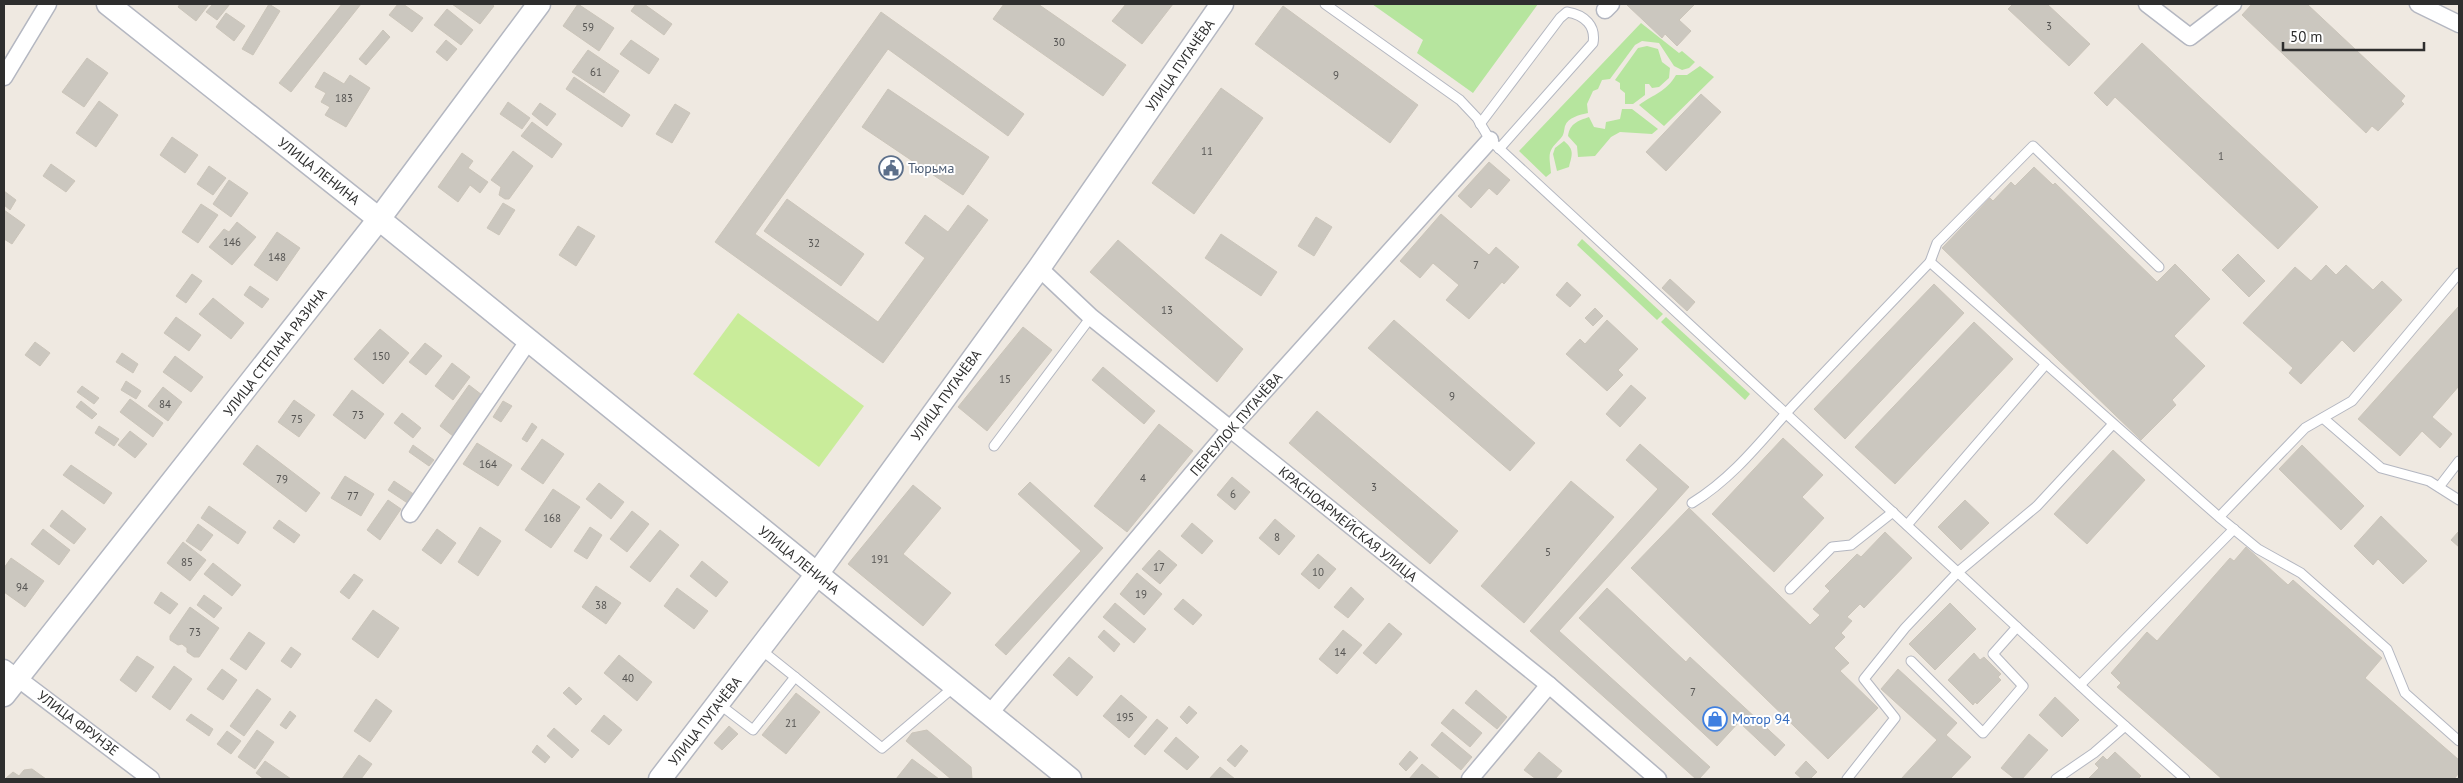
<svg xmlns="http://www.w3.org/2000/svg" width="2463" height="783" viewBox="0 0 2463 783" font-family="'PT Sans',sans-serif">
  <rect width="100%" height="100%" fill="#efe9e1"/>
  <g fill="#b6e59e">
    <polygon points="1372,4 1538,4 1473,93 1417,53 1423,40"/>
    <path d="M 1641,23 L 1679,53 L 1682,51 L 1695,62 L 1689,68 L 1682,70 L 1674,66 L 1659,43 L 1642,41 L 1635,45 L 1610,79 L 1602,80 L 1598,89 L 1593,91 L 1587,104 L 1588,113 C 1580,115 1568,117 1565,126 C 1564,130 1564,135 1561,138 C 1547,152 1549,153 1551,173 L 1546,177 L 1519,151 Z"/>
    <polygon points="1647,46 1658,49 1662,62 1670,68 1669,78 1659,87 1652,88 1649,84 1645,84 1645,95 1633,104 1625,104 1625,93 1620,89 1620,83 1615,80 1638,48"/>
    <path d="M 1700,66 L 1714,77 L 1664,126 L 1639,105 C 1654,94 1666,92 1676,75 L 1687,75 Z"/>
    <path d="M 1622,109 L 1632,109 L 1658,129 L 1652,134 L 1620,132 L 1611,137 L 1595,156 L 1578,157 L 1577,146 L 1568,136 C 1570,123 1578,121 1589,117 L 1594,127 L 1605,129 L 1606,122 L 1620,119 Z"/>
    <path d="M 1564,141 C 1575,150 1572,155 1569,167 L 1557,171 L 1553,154 L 1555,148 Z"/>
    <polygon points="1582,239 1663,314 1657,320 1577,245"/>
    <polygon points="1666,317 1750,394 1745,400 1661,322"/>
  </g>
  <polygon fill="#c9ec9a" points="738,313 864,406 819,467 693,374"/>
  <g fill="#cbc7bf" stroke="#cbc5ba">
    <polygon points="180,4 209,4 196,21 178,7"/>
    <polygon points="213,4 230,4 217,20 206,12"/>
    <polygon points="269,4 280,11 253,55 242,49"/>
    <polygon points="342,4 361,4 291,92 279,83"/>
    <polygon points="398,4 403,4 423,18 412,32 389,15"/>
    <polygon points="452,4 491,4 494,6 480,24"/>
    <polygon points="578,4 614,28 599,51 563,26"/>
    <polygon points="636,4 644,4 672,24 664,35 631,11"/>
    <polygon points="1004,4 1038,4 1126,65 1103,96 993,19"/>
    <polygon points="1126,4 1173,4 1142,44 1112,21"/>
    <polygon points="1629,4 1695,4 1679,20 1691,31 1677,46 1665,34 1662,38 1627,5"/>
    <polygon points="2013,4 2047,4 2090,44 2069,66 2008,9"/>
    <polygon points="2252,4 2307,4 2405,96 2401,101 2404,104 2378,131 2372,126 2366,133 2242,15"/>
    <polygon points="1283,6 1418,105 1390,143 1255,44"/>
    <polygon points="447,9 473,30 461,45 434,25"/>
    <polygon points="881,12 1024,114 1008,136 888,49 755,234 878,322 925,258 905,243 925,215 948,232 968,205 988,220 883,363 715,242"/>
    <polygon points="226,13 245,26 234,41 216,27"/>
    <polygon points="383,30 390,37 366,65 359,59"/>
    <polygon points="446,40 457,49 447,61 436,52"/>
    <polygon points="631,40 659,59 649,74 620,54"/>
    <polygon points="2142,43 2318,207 2278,249 2115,97 2107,106 2094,93"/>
    <polygon points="588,50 619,71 604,93 572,72"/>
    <polygon points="87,58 108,73 84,107 62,92"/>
    <polygon points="324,72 344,84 350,75 370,88 346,127 325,115 330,107 321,102 326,93 315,87"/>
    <polygon points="574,77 630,115 622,127 566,89"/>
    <polygon points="1221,88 1263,118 1194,214 1152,183"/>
    <polygon points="888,89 989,157 963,195 862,127"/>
    <polygon points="1701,94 1721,112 1666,171 1646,152"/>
    <polygon points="99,101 118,115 96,147 76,133"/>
    <polygon points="508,102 530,118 522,129 500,114"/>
    <polygon points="540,103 556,114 547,126 532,114"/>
    <polygon points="675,104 690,113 672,143 656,134"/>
    <polygon points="532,122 562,144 552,158 521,136"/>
    <polygon points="172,137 198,155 185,173 160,155"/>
    <polygon points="513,151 533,166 509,199 505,199 499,195 501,187 491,180"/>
    <polygon points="462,153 473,161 468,168 488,182 480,193 470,185 458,202 438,187"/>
    <polygon points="1489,162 1510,180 1497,195 1489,188 1471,208 1458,196"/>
    <polygon points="51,164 75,181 66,192 43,176"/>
    <polygon points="209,166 226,178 213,195 197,184"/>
    <polygon points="2034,167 2053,185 2055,183 2157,282 2175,264 2210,299 2174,336 2205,366 2172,400 2176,405 2141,440 1942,248 1990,198 1993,201 2011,182 2015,186"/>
    <polygon points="229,180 248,193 231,217 213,204"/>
    <polygon points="4,191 16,200 10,210 4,205"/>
    <polygon points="787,199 864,254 841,286 764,231"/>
    <polygon points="503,203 515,210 499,235 487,228"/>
    <polygon points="201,204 218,215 198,243 182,232"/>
    <polygon points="4,210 25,225 12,244 4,239"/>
    <polygon points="1441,214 1489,255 1496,247 1519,267 1504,284 1502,282 1469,319 1446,300 1459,285 1433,263 1420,278 1400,261"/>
    <polygon points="1316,217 1332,227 1314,256 1298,246"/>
    <polygon points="237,222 256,237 232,265 209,247 224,229 229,232"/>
    <polygon points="578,226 595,236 576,266 559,255"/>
    <polygon points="277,232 300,248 277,281 254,265"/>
    <polygon points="1221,234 1277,272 1261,296 1205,258"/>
    <polygon points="1118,240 1243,349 1217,382 1090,272"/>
    <polygon points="2238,254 2265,281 2249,297 2222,270"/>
    <polygon points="2326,265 2336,275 2346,265 2373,290 2382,281 2402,300 2354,352 2342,340 2301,384 2289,373 2293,368 2243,323 2295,267 2311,281"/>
    <polygon points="192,274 202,281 186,303 176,296"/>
    <polygon points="1670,279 1695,302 1687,311 1662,288"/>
    <polygon points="1567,282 1581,295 1570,307 1556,295"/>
    <polygon points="1934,284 1964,313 1845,439 1814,409"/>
    <polygon points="250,286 269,299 262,308 244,295"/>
    <polygon points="213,298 244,323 231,339 199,314"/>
    <polygon points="2459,306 2459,386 2432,417 2452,434 2440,448 2422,431 2400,456 2358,419"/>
    <polygon points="1595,308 1603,316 1593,326 1585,318"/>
    <polygon points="176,317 201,335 189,351 164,333"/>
    <polygon points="1394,320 1535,443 1510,471 1368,348"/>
    <polygon points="1607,320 1638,349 1618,370 1623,375 1607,391 1566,354 1580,339 1585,344"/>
    <polygon points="1974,322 2013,359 1895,484 1855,447"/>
    <polygon points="1023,327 1052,350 987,431 958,407"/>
    <polygon points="380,329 409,353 383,384 354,359"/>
    <polygon points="35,342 50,353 40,366 25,355"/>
    <polygon points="425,343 442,356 426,375 409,362"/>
    <polygon points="122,353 138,364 133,373 116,362"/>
    <polygon points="175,356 203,377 191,392 163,372"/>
    <polygon points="452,363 470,377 453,400 435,386"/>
    <polygon points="1103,367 1155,411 1144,424 1092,380"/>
    <polygon points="126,381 141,391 136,399 121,390"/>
    <polygon points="469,385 482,395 453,436 440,426"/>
    <polygon points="1631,385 1646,398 1620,427 1606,414"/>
    <polygon points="82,386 99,398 94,404 77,392"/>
    <polygon points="163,387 182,402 168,421 148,406"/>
    <polygon points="352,390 384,414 365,439 333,415"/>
    <polygon points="130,399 163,423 153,437 120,412"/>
    <polygon points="294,400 315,415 299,437 278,422"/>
    <polygon points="81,401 97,414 92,419 76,407"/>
    <polygon points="503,401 512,406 501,422 493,417"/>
    <polygon points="1317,411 1458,531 1430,564 1289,443"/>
    <polygon points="402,413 421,428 413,438 394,423"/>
    <polygon points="532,423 537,427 527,442 522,439"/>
    <polygon points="1159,424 1193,451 1127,532 1094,506"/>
    <polygon points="99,426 119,439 114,446 95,433"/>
    <polygon points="130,431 147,444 135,458 118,445"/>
    <polygon points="1783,438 1823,475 1802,497 1824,518 1774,572 1712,514"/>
    <polygon points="542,439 564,454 543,484 521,469"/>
    <polygon points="477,443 512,465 498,486 463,464"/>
    <polygon points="1640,444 1689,487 1559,631 1710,767 1699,779 1696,779 1530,631 1658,489 1626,460"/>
    <polygon points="257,445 320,493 306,512 243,464"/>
    <polygon points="413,445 434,460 429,466 409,452"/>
    <polygon points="2302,445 2364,506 2341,530 2279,469"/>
    <polygon points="2113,450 2145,480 2087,544 2054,514"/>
    <polygon points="71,465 112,493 104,504 63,475"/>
    <polygon points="345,476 374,494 361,516 331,498"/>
    <polygon points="1232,477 1250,492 1235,510 1217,495"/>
    <polygon points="394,481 415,495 409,504 388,490"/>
    <polygon points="1571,481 1614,517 1524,623 1481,586"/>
    <polygon points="1030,482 1103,548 1006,655 995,645 1081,551 1018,494"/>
    <polygon points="599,483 624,502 611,519 586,499"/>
    <polygon points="913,485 941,508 903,554 951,593 923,626 848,564"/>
    <polygon points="553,489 580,507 551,548 525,530"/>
    <polygon points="388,500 401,509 380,540 367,530"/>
    <polygon points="1965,500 1989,523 1961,550 1938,527"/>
    <polygon points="209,506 246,532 238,544 201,518"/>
    <polygon points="1689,508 1810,625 1820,615 1813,609 1830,591 1825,586 1857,554 1861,557 1885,532 1912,558 1864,608 1860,604 1847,617 1852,621 1841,633 1845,637 1834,648 1849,663 1840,671 1878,708 1828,759 1631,568"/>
    <polygon points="62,510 86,529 74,544 50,526"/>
    <polygon points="632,511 649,524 627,552 610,539"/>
    <polygon points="2381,516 2427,561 2403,584 2378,559 2373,565 2354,546"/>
    <polygon points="1275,519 1295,536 1279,555 1259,538"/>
    <polygon points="279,520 300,535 294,543 273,528"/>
    <polygon points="1192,523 1213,541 1202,554 1181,536"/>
    <polygon points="198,524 213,535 201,551 186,541"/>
    <polygon points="480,527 501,541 478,576 458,562"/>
    <polygon points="590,527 602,535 587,559 574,551"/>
    <polygon points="43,529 70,550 59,565 31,544"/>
    <polygon points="437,529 456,543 441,564 422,550"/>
    <polygon points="660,530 679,545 650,582 630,567"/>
    <polygon points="2459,531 2459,547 2451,540"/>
    <polygon points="183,542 206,560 190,581 167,563"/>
    <polygon points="2246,547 2288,585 2293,580 2382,658 2365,678 2459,760 2459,773 2454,779 2222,779 2117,687 2121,683 2111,673 2147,632 2157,641 2230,558 2234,561"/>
    <polygon points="1159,550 1177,565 1160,584 1142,569"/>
    <polygon points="1318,554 1336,569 1319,589 1301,574"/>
    <polygon points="11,558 44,581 25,607 4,592 4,568"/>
    <polygon points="702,561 728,582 716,597 690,576"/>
    <polygon points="213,563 241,585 232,596 204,574"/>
    <polygon points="1137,573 1162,594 1144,615 1120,594"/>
    <polygon points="354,574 363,580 349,599 340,592"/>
    <polygon points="596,586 621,603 606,624 582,607"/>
    <polygon points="1351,587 1364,599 1348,618 1334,607"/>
    <polygon points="677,588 708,611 694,629 664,606"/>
    <polygon points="1607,588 1686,662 1690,657 1785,745 1775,756 1739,722 1717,746 1579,618"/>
    <polygon points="161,592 178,604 170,614 154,603"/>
    <polygon points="204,595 222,608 214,618 197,605"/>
    <polygon points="1183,599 1202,615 1193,625 1174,609"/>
    <polygon points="1115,603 1146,629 1134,643 1103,617"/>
    <polygon points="1950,603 1976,629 1935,670 1909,644"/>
    <polygon points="190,607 219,628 199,657 194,657 187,652 187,648 182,644 178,645 170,640 170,636"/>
    <polygon points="373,610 399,628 378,658 352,639"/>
    <polygon points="1389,623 1402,634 1376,664 1363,653"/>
    <polygon points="1104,630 1120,644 1114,652 1098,637"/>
    <polygon points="1343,630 1362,645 1337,674 1319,659"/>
    <polygon points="249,632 265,643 246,670 230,659"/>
    <polygon points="291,647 301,654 291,668 281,661"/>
    <polygon points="1974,653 1980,660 1984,657 2001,674 1998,677 2001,680 1977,704 1975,702 1973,705 1948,680"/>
    <polygon points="619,655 652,682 637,701 604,673"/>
    <polygon points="137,656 154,667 136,692 120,680"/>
    <polygon points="1069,657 1093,677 1077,696 1053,675"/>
    <polygon points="174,666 192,679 170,710 152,697"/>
    <polygon points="222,669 237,680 223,700 207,689"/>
    <polygon points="1898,669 1957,723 1946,735 1971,757 1950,779 1901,779 1937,740 1881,689"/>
    <polygon points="569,687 582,699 576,705 563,693"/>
    <polygon points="257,689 271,699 244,736 230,726"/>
    <polygon points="1476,690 1507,717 1497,729 1465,703"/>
    <polygon points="796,693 820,712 786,754 762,735"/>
    <polygon points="1121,695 1147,717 1129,738 1103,716"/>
    <polygon points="2055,697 2079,720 2062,737 2039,715"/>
    <polygon points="376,699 392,711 370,742 354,731"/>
    <polygon points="1189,706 1197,713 1187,724 1180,717"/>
    <polygon points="1453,709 1482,733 1470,747 1441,723"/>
    <polygon points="290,711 296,716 286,729 280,725"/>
    <polygon points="191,714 213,729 209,736 186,720"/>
    <polygon points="604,715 622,730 609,745 591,731"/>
    <polygon points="1157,719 1168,728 1145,755 1134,746"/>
    <polygon points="729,726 738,734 722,750 714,743"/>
    <polygon points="554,728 579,750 572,758 547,736"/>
    <polygon points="257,730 274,742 255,769 238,757"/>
    <polygon points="927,730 971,767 972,779 951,779 906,741 912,733"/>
    <polygon points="227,731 241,741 231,754 217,744"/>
    <polygon points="1442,732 1472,757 1461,770 1431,745"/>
    <polygon points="2029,734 2048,750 2022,779 2015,779 2001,768"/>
    <polygon points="1176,737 1199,757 1187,770 1164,751"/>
    <polygon points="537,745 550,757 545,763 532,752"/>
    <polygon points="1241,745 1248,751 1235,767 1227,760"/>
    <polygon points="1410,751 1418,758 1406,771 1399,764"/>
    <polygon points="1539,752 1562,771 1555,779 1536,779 1524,770"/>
    <polygon points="2115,752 2141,776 2138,779 2088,779 2099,768 2095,764 2103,756 2107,760"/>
    <polygon points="359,755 372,764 361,779 342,779"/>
    <polygon points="912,759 939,779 896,779"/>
    <polygon points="265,761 291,779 264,779 256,773"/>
    <polygon points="1806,761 1817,772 1810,779 1802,779 1795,773"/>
    <polygon points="1422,764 1440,779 1409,779"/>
    <polygon points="1220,767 1235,779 1209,779"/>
    <polygon points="32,769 46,779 5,779 13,772 19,776 24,770"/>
  </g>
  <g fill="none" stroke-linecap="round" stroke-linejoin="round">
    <g stroke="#b4b7c1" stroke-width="11">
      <g id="lane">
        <polyline points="1325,4 1460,100 1477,118 1490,140 2097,701 2185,779"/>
        <path d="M 1480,124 L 1560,18 L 1567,12 C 1585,15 1596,26 1593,43 L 1499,149"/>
        <polyline points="1930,262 1937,243 2033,146 2159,267"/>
        <polyline points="2046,364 2219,517 2258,549 2301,573 2387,649 2405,693 2459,741"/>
        <polyline points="2323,418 2381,468 2429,481 2459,500"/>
        <polyline points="994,446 1091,317"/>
        <polyline points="2439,487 2459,461"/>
        <path d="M 1692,503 C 1731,479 1758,445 1788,411 C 1835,361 1882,312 1930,262 L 2046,364 L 1907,525"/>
        <polyline points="2222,514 2305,428 2352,401 2459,273"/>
        <polyline points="1790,589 1832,547 1851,545 1893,512"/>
        <polyline points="1911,661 1983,733 2023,686 1993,654 2017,627"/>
        <polyline points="795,677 882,748 955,686"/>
        <polyline points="2080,685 2234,529"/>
        <polyline points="719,704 753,730 795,677 760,649"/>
        <polyline points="1847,779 1895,718 1864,679 1905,628 1958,572 2037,506 2113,424"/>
        <polyline points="2056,779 2094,753 2125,726"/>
      </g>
    </g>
    <g stroke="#b4b7c1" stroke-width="19">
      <g id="street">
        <polyline points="2147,4 2190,37 2233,4"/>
        <polyline points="2418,4 2459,24"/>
        <polyline points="1605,10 1611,4"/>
        <polyline points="4,77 48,4"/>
        <polyline points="1039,268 1091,317 1549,685 1658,779"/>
        <polyline points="410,514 529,340"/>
        <polyline points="4,668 151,779"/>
        <polyline points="990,713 1230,429 1490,140"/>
        <polyline points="1470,779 1549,685"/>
      </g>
    </g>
    <g stroke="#b4b7c1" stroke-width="25">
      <g id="secondary">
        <polyline points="108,4 379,219 1070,779"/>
        <polyline points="4,695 379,219 539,4"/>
        <polyline points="660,779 817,574 1039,268 1222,4"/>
      </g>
    </g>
    <use href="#lane" stroke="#fff" stroke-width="9"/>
    <use href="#street" stroke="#fff" stroke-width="16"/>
    <use href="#secondary" stroke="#fff" stroke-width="22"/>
  </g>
  <defs>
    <g id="civic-ring" transform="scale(1.25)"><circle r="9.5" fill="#fff" stroke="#5c6f8a" stroke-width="1.5"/><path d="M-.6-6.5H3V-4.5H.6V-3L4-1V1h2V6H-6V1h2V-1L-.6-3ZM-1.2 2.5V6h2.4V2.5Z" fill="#5c6f8a"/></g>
    <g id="shop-ring" transform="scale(1.25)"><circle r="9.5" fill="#fff" stroke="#3f7fe0" stroke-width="1.5"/><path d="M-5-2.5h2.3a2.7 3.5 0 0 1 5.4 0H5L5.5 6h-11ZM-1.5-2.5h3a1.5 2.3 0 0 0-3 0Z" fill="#3f7fe0"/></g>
  </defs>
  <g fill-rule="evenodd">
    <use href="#civic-ring" x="891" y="168"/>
    <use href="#shop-ring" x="1715" y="719"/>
  </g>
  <g text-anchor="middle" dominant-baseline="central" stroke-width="4" stroke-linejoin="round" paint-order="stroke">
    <g font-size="11" fill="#555452">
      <text x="2049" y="26">3</text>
      <text x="588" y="27">59</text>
      <text x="1059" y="42">30</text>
      <text x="596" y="72">61</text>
      <text x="1336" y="75">9</text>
      <text x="344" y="98">183</text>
      <text x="1207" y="151">11</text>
      <text x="2221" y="156">1</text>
      <text x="232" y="242">146</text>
      <text x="814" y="243">32</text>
      <text x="277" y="257">148</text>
      <text x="1476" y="265">7</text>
      <text x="1167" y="310">13</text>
      <text x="381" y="356">150</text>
      <text x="1005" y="379">15</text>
      <text x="1452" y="396">9</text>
      <text x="165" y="404">84</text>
      <text x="358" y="415">73</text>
      <text x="297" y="419">75</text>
      <text x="488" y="464">164</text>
      <text x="1143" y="478">4</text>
      <text x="282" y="479">79</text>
      <text x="1374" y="487">3</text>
      <text x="1233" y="494">6</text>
      <text x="353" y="496">77</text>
      <text x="552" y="518">168</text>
      <text x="1277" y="537">8</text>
      <text x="1548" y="552">5</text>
      <text x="880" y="559">191</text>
      <text x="187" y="562">85</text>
      <text x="1159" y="567">17</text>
      <text x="1318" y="572">10</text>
      <text x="22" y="587">94</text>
      <text x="1141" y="594">19</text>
      <text x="601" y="605">38</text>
      <text x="195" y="632">73</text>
      <text x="1340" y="652">14</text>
      <text x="628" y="678">40</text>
      <text x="1693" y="692">7</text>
      <text x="1125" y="717">195</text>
      <text x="791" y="723">21</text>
    </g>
    <g font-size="14" fill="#2e2e2e" stroke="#fff">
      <text transform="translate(1180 65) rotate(-55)">УЛИЦА ПУГАЧЁВА</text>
      <text transform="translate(319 171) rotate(38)">УЛИЦА ЛЕНИНА</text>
      <text transform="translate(275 352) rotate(-52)">УЛИЦА СТЕПАНА РАЗИНА</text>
      <text transform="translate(946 395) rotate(-54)">УЛИЦА ПУГАЧЁВА</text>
      <text transform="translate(1236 424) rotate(-49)">ПЕРЕУЛОК ПУГАЧЁВА</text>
      <text transform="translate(1348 524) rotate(39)">КРАСНОАРМЕЙСКАЯ УЛИЦА</text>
      <text transform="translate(799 560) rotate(39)">УЛИЦА ЛЕНИНА</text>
      <text transform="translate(705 721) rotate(-52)">УЛИЦА ПУГАЧЁВА</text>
      <text transform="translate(78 723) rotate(37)">УЛИЦА ФРУНЗЕ</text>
    </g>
    <g font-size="14" fill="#4e5e75" stroke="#fff" text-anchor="start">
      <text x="908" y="168">Тюрьма</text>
    </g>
    <g font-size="14" fill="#366cbe" stroke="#fff" text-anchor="start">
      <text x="1732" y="719">Мотор 94</text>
    </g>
  </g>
  <rect width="2463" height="783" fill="none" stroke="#2e2e2e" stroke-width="10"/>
  <path d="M2283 42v8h141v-8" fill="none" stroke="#2e2e2e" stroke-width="2.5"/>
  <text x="2290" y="42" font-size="15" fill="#2e2e2e" stroke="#ffffff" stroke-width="4" paint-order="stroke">50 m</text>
</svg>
